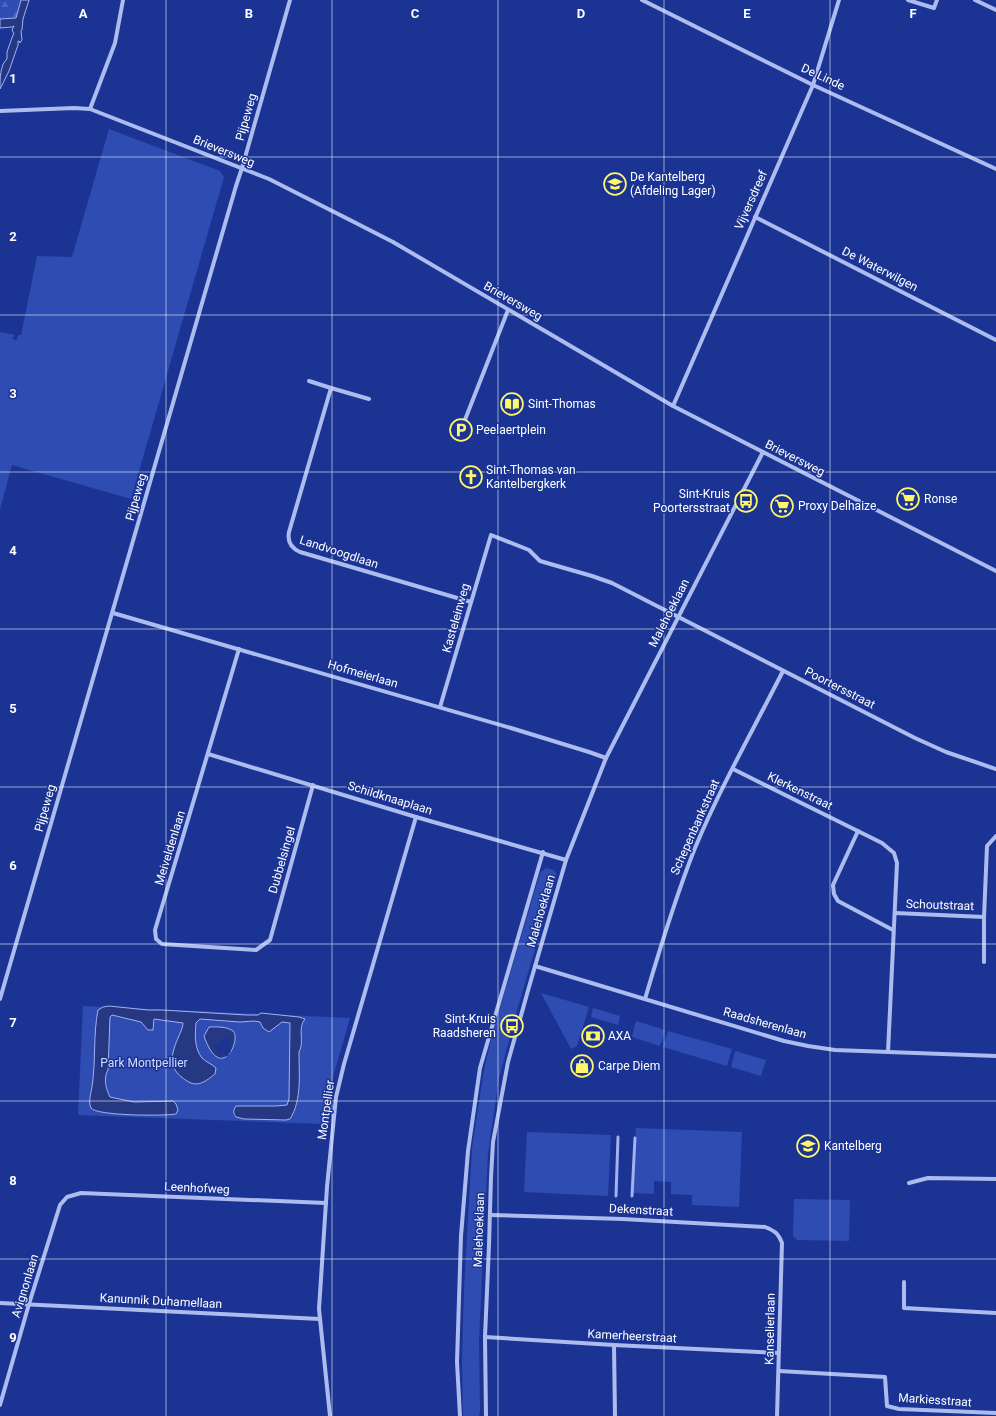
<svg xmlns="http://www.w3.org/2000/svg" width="996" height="1416" viewBox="0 0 996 1416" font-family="Roboto,sans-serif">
  <defs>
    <pattern id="forest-firs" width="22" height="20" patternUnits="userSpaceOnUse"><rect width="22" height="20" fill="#2f4cb2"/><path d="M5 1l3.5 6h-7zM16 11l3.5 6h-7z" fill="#4e67be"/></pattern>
  </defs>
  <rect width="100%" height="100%" fill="#1b3494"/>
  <g fill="#2f4cb2">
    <polygon points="109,129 220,171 224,177 131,499 12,465 0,509 0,332 15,335 12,339 17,340 18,335 21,335 37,256 72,257"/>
    <polygon points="546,868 554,870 556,873 556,878 518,1007 499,1078 488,1153 479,1340 480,1411 479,1416 463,1416 462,1359 464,1290 472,1148 484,1070 492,1035 540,873"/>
    <polygon points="541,993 589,1007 577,1046 571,1049"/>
    <polygon points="83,1006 350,1018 333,1077 326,1121 323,1124 78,1115"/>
    <polygon points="593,1008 620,1016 618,1025 591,1017"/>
    <polygon points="636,1021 665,1030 660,1046 632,1037"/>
    <polygon points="668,1031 732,1049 727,1066 663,1047"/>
    <polygon points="735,1051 766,1060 761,1076 731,1067"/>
    <polygon points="636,1128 742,1132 739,1207 692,1205 692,1195 671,1194 671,1182 654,1181 654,1194 633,1193"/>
    <polygon points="527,1132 611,1135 608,1196 524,1192"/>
    <polygon points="794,1199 850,1200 849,1241 797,1240 793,1236"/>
  </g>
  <polygon fill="url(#forest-firs)" points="0,0 25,0 17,25 0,27"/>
  <g fill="#263882" stroke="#a0b3f1">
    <path d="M 21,0 L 29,0 L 23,19 L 22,30 L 21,31 L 22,40 L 20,43 L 19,41 L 18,41 L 18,45 L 9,71 L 0,89 C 0,79 0,65 7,59 L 7,52 L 13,35 L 14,34 L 12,30 L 14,26 L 12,27 L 0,28 L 0,19 L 16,18 Z"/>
    <path d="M 109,1006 L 148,1010 L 162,1010 L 246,1015 L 258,1015 L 261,1013 L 299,1017 L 305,1019 C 297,1028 305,1042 299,1052 C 299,1074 302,1100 290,1119 L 286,1120 L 244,1119 L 236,1117 C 233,1113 233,1111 236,1106 L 276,1106 L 287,1105 L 289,1099 L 290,1023 L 282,1022 L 269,1032 L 263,1028 L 260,1022 L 254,1021 L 240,1022 L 200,1019 L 196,1023 C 195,1034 194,1048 202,1058 C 206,1062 212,1064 216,1068 L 215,1074 C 206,1081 198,1088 187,1081 C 168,1069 170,1057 178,1038 C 180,1033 183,1028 183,1023 L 154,1019 L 153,1030 L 148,1030 L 141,1022 L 112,1015 L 110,1017 L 108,1070 C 103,1078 106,1089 110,1097 L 134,1102 L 173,1101 L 176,1104 L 178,1110 L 176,1114 C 165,1116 96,1116 91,1108 C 88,1102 91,1093 92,1087 C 96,1061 93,1035 98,1010 L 103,1007 Z"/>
    <path d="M 209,1027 C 216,1027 226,1026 233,1031 C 242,1039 221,1085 204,1036 Z"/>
  </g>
  <polygon fill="#1b3494" points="228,1037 232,1045 229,1047 231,1051 227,1057 224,1052 220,1054 214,1045"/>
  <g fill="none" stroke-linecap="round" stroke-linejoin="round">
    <g stroke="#a0b3f1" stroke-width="3">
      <polyline points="616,1196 618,1137"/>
      <polyline points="632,1196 635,1138"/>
    </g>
    <g stroke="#adbcef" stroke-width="4">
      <polyline points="642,0 813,85 996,169"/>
      <polyline points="908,0 934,8 937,0"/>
      <polyline points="975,0 996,10"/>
      <polyline points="90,109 115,43 123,0"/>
      <polyline points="0,111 74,108 90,109 269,179 350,220 393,242 673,406 996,571"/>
      <polyline points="755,217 996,340"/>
      <polyline points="309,381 331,388"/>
      <path d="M 369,399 L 331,388 L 289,532 C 287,542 291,548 300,552 L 471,602"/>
      <polyline points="673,406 813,85 839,0"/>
      <polyline points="461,430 508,310"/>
      <polyline points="113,613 511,728 589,752 606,758"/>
      <polyline points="239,649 155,930 156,939 162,944 256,950 270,940 313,785"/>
      <polyline points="440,707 491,535 529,550 540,561 592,576 612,583 915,738 946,752 996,769"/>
      <polyline points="208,754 416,817 566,860"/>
      <polyline points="733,769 882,843 894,853 897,863 888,1052"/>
      <polyline points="858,831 833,885 834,894 838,901 893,930"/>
      <polyline points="895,913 984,917 987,846 996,836"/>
      <polyline points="984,962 984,917"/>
      <polyline points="535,966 784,1041 808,1046 835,1050 996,1056"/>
      <polyline points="0,999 236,186 242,168 290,0"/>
      <path d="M 645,999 C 660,948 675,898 695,848 C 720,788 753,730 783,671"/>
      <polyline points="909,1183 928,1178 996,1179"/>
      <path d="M 490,1215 L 623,1219 L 765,1227 C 775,1231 778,1233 782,1243 L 777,1416"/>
      <polyline points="904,1282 904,1308 996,1313"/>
      <polyline points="0,1303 320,1319"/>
      <polyline points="485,1337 614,1345 778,1353"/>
      <polyline points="614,1345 615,1416"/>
      <polyline points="779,1371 885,1377 887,1406 899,1409 996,1413"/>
      <polyline points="0,1405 29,1304 60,1205 67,1197 81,1193 326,1203"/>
      <polyline points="330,1416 319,1309 327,1187 336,1097 344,1064 416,817"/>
      <polyline points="460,1416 457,1362 461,1236 468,1151 480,1068 543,852"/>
      <polyline points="486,1416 485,1337 489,1245 491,1177 493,1142 508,1062 529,987 566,860 606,758 763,452"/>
    </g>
  </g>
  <path fill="none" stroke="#fff" stroke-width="1" stroke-opacity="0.55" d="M 166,0 L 166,1416M 332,0 L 332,1416M 498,0 L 498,1416M 664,0 L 664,1416M 830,0 L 830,1416M 0,157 L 996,157M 0,315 L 996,315M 0,472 L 996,472M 0,629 L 996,629M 0,787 L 996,787M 0,944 L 996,944M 0,1101 L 996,1101M 0,1259 L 996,1259"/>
  <defs>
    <g id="school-ring" transform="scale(1.15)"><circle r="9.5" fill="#1b3494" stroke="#fff66c" stroke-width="1.5"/><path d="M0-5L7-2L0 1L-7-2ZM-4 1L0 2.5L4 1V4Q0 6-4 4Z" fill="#fff66c"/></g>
    <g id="library-ring" transform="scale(1.15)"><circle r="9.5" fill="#1b3494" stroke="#fff66c" stroke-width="1.5"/><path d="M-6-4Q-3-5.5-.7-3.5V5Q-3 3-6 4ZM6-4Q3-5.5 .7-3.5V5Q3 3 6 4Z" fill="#fff66c"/></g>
    <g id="parking-ring" transform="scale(1.15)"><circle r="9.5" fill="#1b3494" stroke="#fff66c" stroke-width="1.5"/><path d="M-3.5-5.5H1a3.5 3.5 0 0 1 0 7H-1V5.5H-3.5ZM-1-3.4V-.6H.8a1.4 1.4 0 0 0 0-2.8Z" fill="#fff66c"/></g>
    <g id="church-ring" transform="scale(1.15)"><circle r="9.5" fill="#1b3494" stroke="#fff66c" stroke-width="1.5"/><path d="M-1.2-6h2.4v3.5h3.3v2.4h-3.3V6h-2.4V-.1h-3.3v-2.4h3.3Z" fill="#fff66c"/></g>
    <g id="supermarket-ring" transform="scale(1.15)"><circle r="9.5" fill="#1b3494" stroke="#fff66c" stroke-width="1.5"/><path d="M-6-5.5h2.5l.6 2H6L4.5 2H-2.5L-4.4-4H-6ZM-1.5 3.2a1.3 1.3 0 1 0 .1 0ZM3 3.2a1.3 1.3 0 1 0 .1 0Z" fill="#fff66c"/></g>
    <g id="bus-ring" transform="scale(1.15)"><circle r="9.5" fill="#1b3494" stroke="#fff66c" stroke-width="1.5"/><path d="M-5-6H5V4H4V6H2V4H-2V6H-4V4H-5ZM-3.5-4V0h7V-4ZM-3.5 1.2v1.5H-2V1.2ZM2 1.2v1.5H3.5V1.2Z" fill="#fff66c"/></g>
    <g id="bank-ring" transform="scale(1.15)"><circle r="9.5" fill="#1b3494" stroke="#fff66c" stroke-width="1.5"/><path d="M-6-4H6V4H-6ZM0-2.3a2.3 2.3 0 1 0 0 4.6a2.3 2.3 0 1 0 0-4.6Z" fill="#fff66c"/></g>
    <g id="shop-ring" transform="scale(1.15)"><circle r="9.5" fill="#1b3494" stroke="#fff66c" stroke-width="1.5"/><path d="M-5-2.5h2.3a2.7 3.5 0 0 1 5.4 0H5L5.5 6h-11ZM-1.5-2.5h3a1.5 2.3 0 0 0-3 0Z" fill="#fff66c"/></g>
  </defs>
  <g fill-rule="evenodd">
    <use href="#school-ring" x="615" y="184"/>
    <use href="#library-ring" x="512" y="404"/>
    <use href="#parking-ring" x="461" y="430"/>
    <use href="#church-ring" x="471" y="477"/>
    <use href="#supermarket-ring" x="908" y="499"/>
    <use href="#bus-ring" x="746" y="501"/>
    <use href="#supermarket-ring" x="782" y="506"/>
    <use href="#bus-ring" x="512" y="1026"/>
    <use href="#bank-ring" x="593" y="1036"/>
    <use href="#shop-ring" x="582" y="1066"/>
    <use href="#school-ring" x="808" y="1146"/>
  </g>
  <g text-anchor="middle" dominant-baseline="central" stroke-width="3" stroke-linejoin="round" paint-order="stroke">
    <g font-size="12" fill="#fff" stroke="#1b3494">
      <text transform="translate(823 77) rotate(25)">De Linde</text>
      <text transform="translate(246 117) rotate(-74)">Pijpeweg</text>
      <text transform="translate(224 151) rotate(22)">Brieversweg</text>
      <text transform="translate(751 200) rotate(-66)">Vijversdreef</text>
      <text transform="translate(880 269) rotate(27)">De Waterwilgen</text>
      <text transform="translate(513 301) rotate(30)">Brieversweg</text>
      <text transform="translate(795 458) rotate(27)">Brieversweg</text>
      <text transform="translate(136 497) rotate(-74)">Pijpeweg</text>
      <text transform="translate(339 552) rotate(18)">Landvoogdlaan</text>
      <text transform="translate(669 613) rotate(-63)">Malehoeklaan</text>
      <text transform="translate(456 618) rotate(-74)">Kasteleinweg</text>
      <text transform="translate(363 674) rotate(16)">Hofmeierlaan</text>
      <text transform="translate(840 688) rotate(27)">Poortersstraat</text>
      <text transform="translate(800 791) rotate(26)">Klerkenstraat</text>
      <text transform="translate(390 798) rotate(17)">Schildknaaplaan</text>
      <text transform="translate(45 808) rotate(-74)">Pijpeweg</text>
      <text transform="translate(695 827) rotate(-66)">Schepenbankstraat</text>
      <text transform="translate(170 848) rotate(-73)">Meiveldenlaan</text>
      <text transform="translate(282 860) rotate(-74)">Dubbelsingel</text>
      <text transform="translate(940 905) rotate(2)">Schoutstraat</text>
      <text transform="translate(541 911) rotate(-74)">Malehoeklaan</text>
      <text transform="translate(765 1023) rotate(16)">Raadsherenlaan</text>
      <text transform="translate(326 1110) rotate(-82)">Montpellier</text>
      <text transform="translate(197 1188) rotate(3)">Leenhofweg</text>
      <text transform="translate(641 1210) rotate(3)">Dekenstraat</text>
      <text transform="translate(479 1230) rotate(-88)">Malehoeklaan</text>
      <text transform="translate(25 1286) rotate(-73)">Avignonlaan</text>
      <text transform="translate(161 1301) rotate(3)">Kanunnik Duhamellaan</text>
      <text transform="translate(770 1329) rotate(-89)">Kanselierlaan</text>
      <text transform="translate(632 1336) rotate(3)">Kamerheerstraat</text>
      <text transform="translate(935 1400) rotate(4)">Markiesstraat</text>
    </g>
    <g font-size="12" fill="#fff" stroke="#1b3494" text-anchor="start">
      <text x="630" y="177">De Kantelberg<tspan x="630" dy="14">(Afdeling Lager)</tspan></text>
      <text x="528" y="404">Sint-Thomas</text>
      <text x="476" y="430">Peelaertplein</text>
      <text x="486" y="470">Sint-Thomas van<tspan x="486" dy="14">Kantelbergkerk</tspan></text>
      <text x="730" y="494" text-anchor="end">Sint-Kruis<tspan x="730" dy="14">Poortersstraat</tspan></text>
      <text x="924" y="499">Ronse</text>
      <text x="798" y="506">Proxy Delhaize</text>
      <text x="496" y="1019" text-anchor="end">Sint-Kruis<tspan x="496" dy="14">Raadsheren</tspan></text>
      <text x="608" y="1036">AXA</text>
      <text x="598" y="1066">Carpe Diem</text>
      <text x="824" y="1146">Kantelberg</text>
    </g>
    <g font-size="12" fill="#d4ddfb" stroke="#1b3494">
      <text x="144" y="1063">Park Montpellier</text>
    </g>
  </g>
  <g font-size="13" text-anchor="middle" font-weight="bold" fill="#fff" stroke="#1b3494" stroke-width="3" stroke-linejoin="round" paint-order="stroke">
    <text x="83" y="18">A</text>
    <text x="249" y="18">B</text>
    <text x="415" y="18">C</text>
    <text x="581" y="18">D</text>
    <text x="747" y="18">E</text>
    <text x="913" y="18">F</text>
    <text x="13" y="83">1</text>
    <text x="13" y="241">2</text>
    <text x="13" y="398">3</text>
    <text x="13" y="555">4</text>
    <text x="13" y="713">5</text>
    <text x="13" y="870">6</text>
    <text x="13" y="1027">7</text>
    <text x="13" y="1185">8</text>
    <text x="13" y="1342">9</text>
  </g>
</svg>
